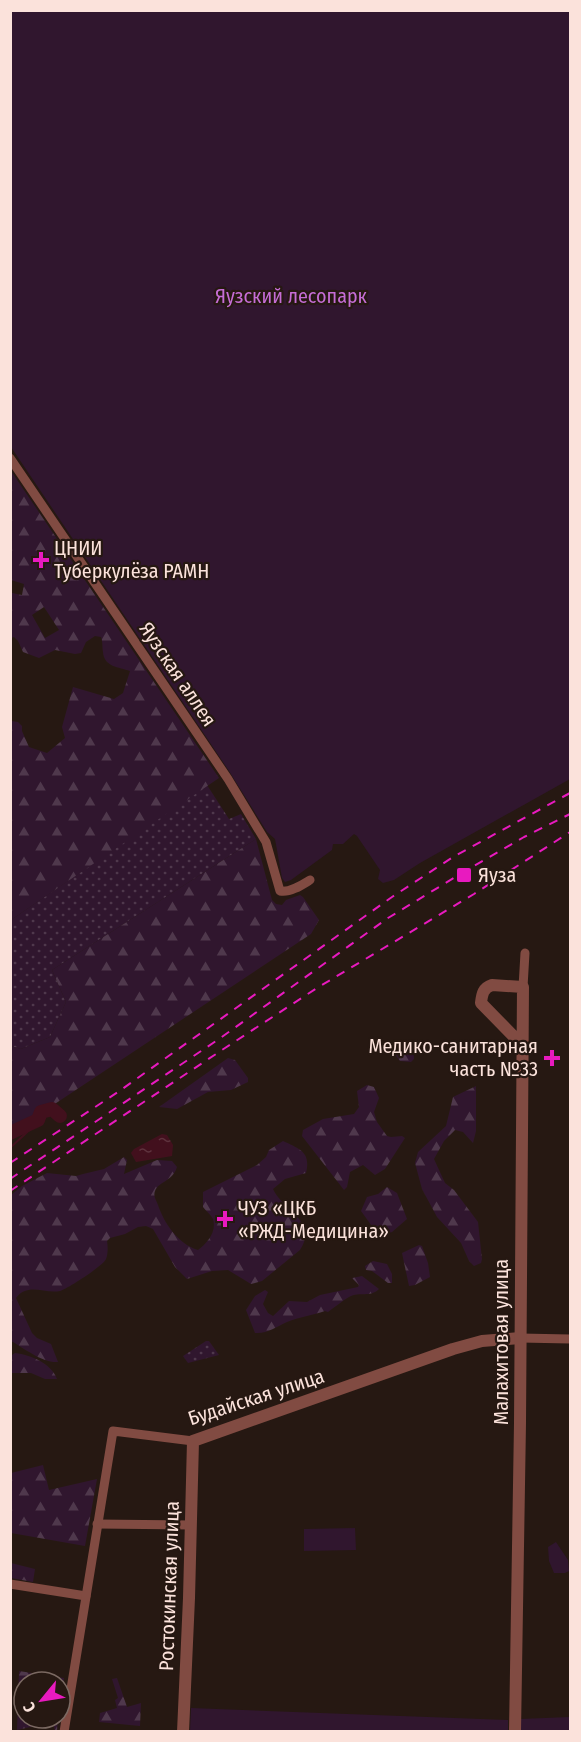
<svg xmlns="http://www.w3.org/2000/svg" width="581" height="1742" viewBox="0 0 581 1742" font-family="'Fira Sans Condensed',sans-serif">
  <defs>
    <pattern id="grass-dots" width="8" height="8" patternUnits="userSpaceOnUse" patternTransform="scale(1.5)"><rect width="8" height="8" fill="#30162e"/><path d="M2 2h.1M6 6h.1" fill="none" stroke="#4f384c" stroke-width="1.8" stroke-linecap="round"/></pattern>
    <pattern id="forest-firs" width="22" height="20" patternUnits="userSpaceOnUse" patternTransform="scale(1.5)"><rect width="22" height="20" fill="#30162e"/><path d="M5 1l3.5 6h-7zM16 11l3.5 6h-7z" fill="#4f384c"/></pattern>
    <pattern id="water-ripples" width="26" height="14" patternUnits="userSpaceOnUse" patternTransform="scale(1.5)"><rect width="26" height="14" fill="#42101d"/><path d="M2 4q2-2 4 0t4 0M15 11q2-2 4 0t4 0" fill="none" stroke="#5e323d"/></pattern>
  </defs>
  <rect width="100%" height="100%" fill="#261812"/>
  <g fill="url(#grass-dots)">
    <polygon points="207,785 229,819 241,814 256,839 52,970 66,1002 50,1037 21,1049 11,1046 11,920"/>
    <polygon points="206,1341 209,1341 219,1355 188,1363 183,1356"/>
  </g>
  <g fill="url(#forest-firs)" fill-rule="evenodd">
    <path d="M 11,471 L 219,778 L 11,920 L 11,721 L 18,722 L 22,726 L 22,731 L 29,747 L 47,753 L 65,738 L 62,727 L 73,687 L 114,699 L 123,693 L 130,671 C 119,667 104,667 103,652 C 102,646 103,643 101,637 L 95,636 L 86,642 L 81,653 L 75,654 L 55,650 L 39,658 L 23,652 L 18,641 L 14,637 L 11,638 L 12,593 L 22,595 L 24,584 L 11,580 ZM 44,607 L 59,630 L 45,638 L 32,615 Z"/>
    <polygon points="256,839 272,900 276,904 282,905 286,900 300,895 303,897 319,920 311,934 11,1133 11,1046 21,1049 50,1037 66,1002 52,970"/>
    <polygon points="404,1042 413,1048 414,1059 411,1062 400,1061 393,1052 393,1044"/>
    <polygon points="228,1058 235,1060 248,1078 248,1082 231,1090 208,1092 177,1109 159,1107"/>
    <polygon points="367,1085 374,1087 379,1098 374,1112 377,1122 387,1136 391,1137 402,1136 405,1138 385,1169 375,1175 363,1165 350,1172 347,1187 344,1190 302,1136 303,1130 323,1119 354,1114 359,1107 357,1091"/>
    <polygon points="476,1086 476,1131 473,1143 463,1132 455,1130 444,1141 434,1159 445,1183 454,1190 478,1222 482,1259 481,1263 474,1266 469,1261 461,1243 437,1217 422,1189 415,1163 418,1152 446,1126 453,1097"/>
    <path d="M 283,1141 C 300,1149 311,1152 306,1173 L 285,1179 L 273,1189 C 282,1210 319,1221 300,1250 L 262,1281 L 251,1284 L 228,1270 L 212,1271 L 187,1279 L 175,1267 L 153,1229 L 146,1226 L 138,1227 L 125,1234 L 110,1238 L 107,1241 C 108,1247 108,1254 106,1259 C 103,1266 67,1289 60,1291 C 44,1294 28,1282 16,1298 L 32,1333 L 37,1338 L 51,1344 L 58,1362 C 42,1363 24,1348 11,1341 L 11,1195 L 22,1186 L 47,1173 L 76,1176 L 83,1174 L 104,1169 L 124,1157 L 127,1160 L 124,1174 L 157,1160 L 172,1161 L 177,1167 C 172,1182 159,1181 155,1191 C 153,1196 156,1200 158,1205 C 164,1223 178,1244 198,1250 C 207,1243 217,1232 213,1219 C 211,1215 206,1211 203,1207 L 203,1192 L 257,1165 L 266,1157 L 269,1150 Z"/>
    <polygon points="387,1187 397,1193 407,1219 392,1232 385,1234 374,1229 361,1211 367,1197 378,1194"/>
    <polygon points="419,1245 422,1246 428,1263 430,1277 415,1285 409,1286 402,1253"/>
    <polygon points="373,1261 387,1264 392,1274 392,1283 388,1283 372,1271 366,1270 365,1266"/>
    <path d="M 362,1276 L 379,1289 C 370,1298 360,1291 349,1297 C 342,1301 335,1307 328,1312 L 325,1311 C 313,1315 299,1317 287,1322 C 276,1327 267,1334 255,1333 L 246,1310 L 255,1296 L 265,1290 L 268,1292 L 263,1304 L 268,1313 L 273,1316 L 289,1301 L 307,1302 L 320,1295 L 358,1287 L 359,1285 L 352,1278 Z"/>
    <path d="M 15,1353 C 31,1355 51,1363 57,1379 L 45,1379 L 31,1373 L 11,1373 L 12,1355 Z"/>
    <polygon points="43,1465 49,1490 97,1479 85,1546 11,1533 11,1473"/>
    <polygon points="11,1563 35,1569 33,1582 11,1578"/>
    <polygon points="19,1671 64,1678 60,1706 60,1682 24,1682 24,1718 58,1718 57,1731 55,1731 53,1722 17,1730"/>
    <polygon points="117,1678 127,1707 141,1703 140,1726 99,1722 100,1713 117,1708 115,1700 118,1698 112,1679"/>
  </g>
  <g fill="#30162e">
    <polygon points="10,11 570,11 570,779 420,863 394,880 383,883 378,879 380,870 357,836 354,834 343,844 333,844 332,850 291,880 285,882 282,878 275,839 267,832 229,771 11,447"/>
    <polygon points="355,1528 356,1550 304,1551 304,1529"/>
    <polygon points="556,1542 568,1560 569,1571 565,1573 554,1573 549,1561 548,1547"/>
    <polygon points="191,1708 508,1720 508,1731 190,1731"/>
    <polygon points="570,1717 570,1731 520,1732 520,1719"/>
  </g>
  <polygon fill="url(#water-ripples)" points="162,1134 167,1135 173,1145 172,1156 136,1162 131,1153 134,1149"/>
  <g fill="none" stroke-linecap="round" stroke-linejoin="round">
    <polyline stroke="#42101d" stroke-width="2" points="10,1148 52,1109"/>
    <polyline stroke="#42101d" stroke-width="14" points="10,1133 38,1120 41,1112 52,1109 60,1116"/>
    <g stroke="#814b42" stroke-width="9">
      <path d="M 10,458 L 228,779 L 266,842 L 280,891 C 290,893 302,885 310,880"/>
      <polyline points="523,987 525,953"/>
      <polyline points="520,1338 570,1339"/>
      <polyline points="97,1524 191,1525"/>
      <polyline points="10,1584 86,1596"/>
      <polyline points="64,1732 113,1431 193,1441"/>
    </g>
    <g stroke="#814b42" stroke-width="12">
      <polyline points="183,1732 189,1598 193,1441 453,1349 482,1341 520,1338"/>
      <path d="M 515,1732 L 520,1423 L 523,987 L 492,985 C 483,988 482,994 481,1003 L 523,1046"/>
    </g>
    <g stroke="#e81abf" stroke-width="2" stroke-dasharray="9 8" stroke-linecap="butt">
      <polyline points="10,1163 118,1092 392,897 453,857 570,793"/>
      <polyline points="10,1179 219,1039 388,918 462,873 524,837 570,814"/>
      <polyline points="10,1191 225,1048 317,988 474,894 570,832"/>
    </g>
  </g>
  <g fill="#e81abf" stroke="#261812" stroke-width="2">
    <path d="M38 551h6v6h6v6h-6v6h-6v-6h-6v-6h6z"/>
    <rect x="456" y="867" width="16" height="16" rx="3"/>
    <path d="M549 1049h6v6h6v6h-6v6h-6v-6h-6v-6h6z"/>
    <path d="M222 1210h6v6h6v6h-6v6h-6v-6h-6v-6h6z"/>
  </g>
  <g text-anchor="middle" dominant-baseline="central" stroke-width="4.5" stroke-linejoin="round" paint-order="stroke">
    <g font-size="20" fill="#c66dd5" stroke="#261812">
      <text x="291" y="296">Яузский лесопарк</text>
    </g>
    <g font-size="20" fill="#fbe2db" stroke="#261812" text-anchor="start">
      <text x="54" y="548">ЦНИИ<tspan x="54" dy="23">Туберкулёза РАМН</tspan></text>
      <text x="478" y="875">Яуза</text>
      <text x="538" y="1046" text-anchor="end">Медико-санитарная<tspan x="538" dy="23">часть №33</tspan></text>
      <text x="238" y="1208">ЧУЗ «ЦКБ<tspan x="238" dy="23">«РЖД-Медицина»</tspan></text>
    </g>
    <g font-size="20" fill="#fbe2db" stroke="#261812">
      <text transform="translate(178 674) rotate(56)">Яузская аллея</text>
      <text transform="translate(501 1342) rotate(-90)">Малахитовая улица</text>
      <text transform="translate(256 1397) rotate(-18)">Будайская улица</text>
      <text transform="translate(169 1586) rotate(-88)">Ростокинская улица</text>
    </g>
  </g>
  <rect width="581" height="1742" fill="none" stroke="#fbe2db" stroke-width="24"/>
  <g transform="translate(42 1700) rotate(240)"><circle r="28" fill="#261812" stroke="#7b6962" stroke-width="1.5"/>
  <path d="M0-4.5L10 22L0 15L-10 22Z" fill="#e81abf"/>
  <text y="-9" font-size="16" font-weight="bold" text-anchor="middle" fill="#fbe2db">С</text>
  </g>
</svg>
